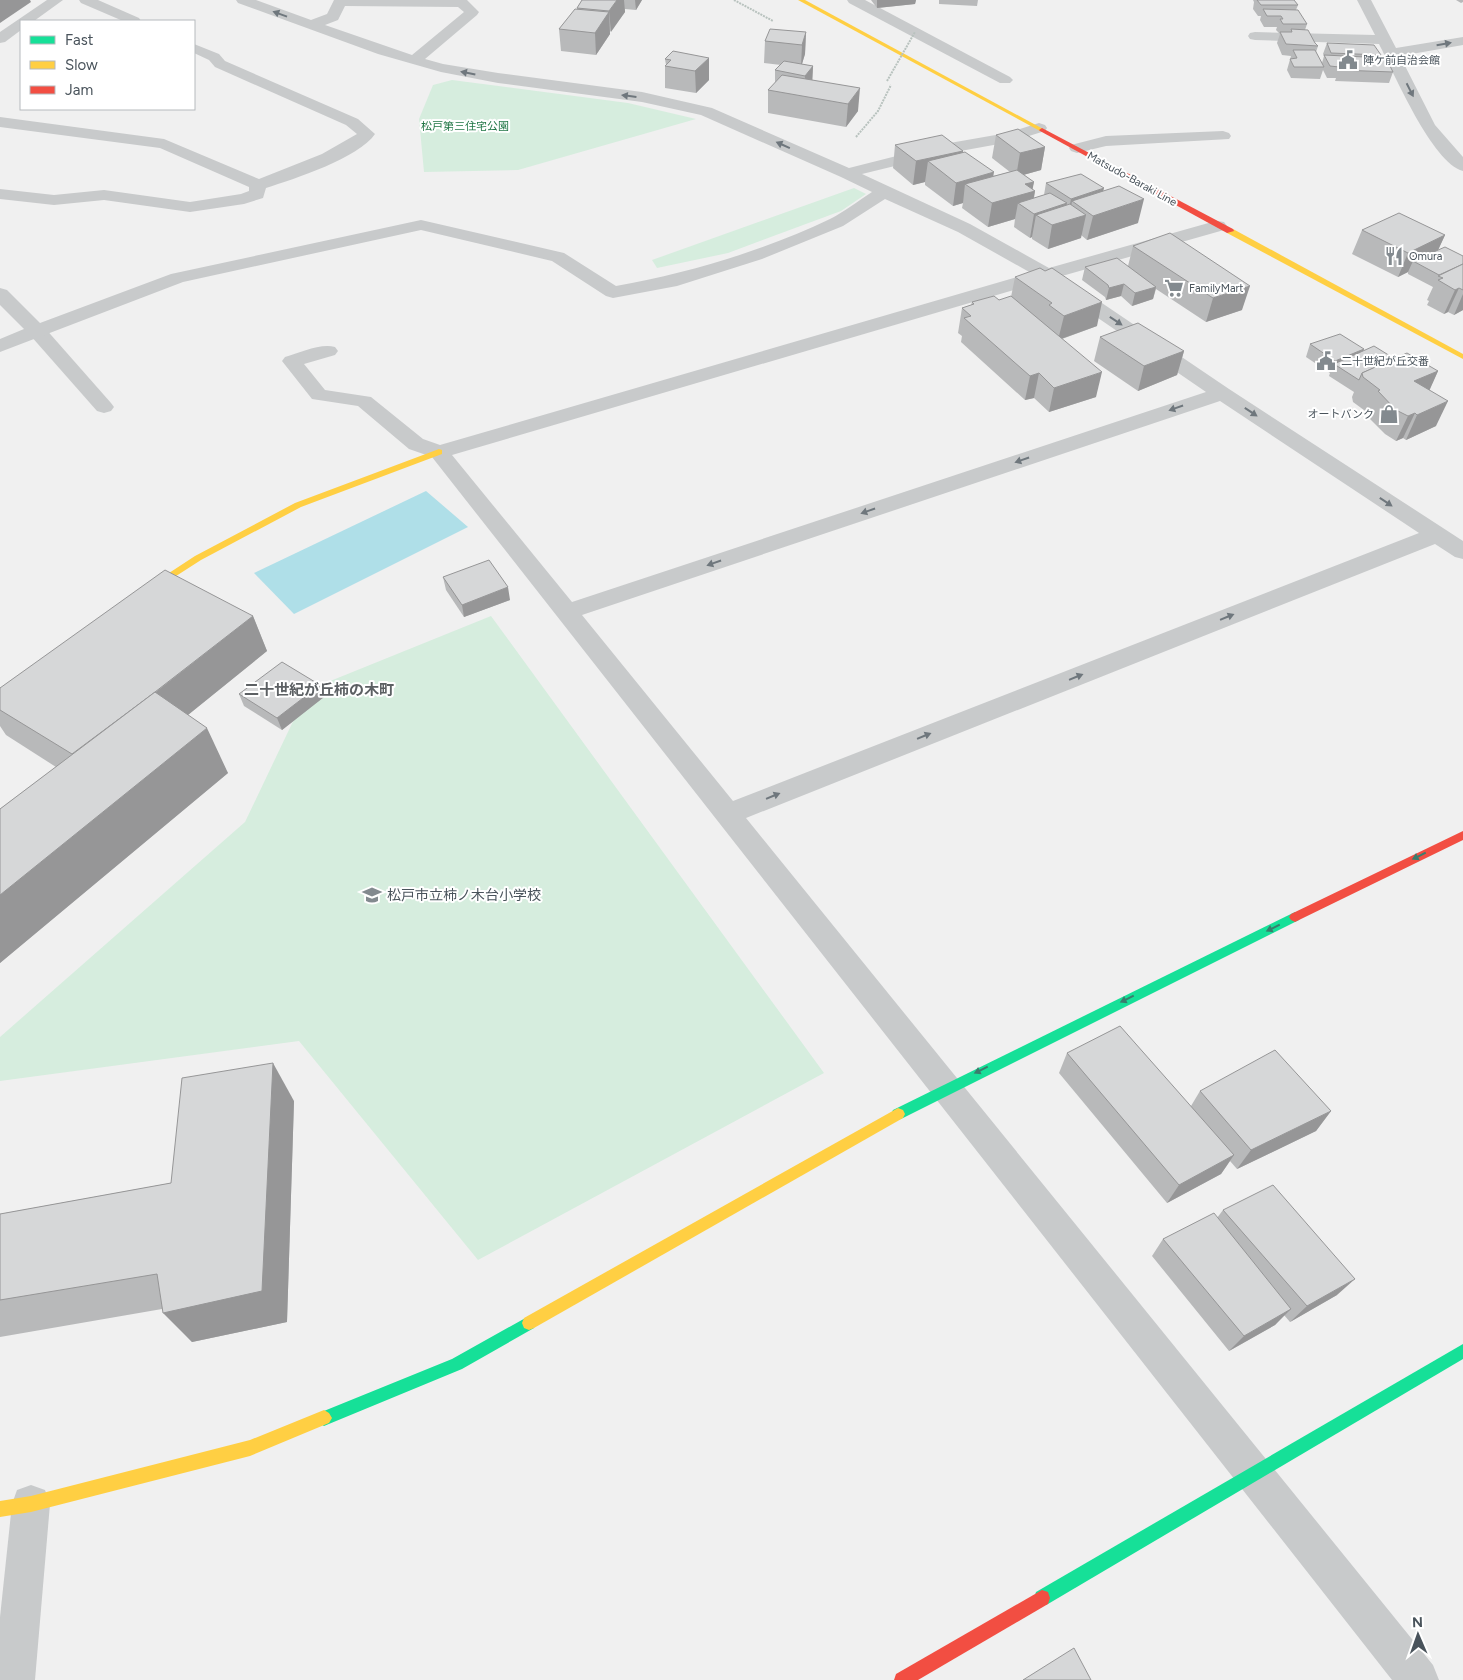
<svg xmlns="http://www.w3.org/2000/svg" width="1463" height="1680" viewBox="0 0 1463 1680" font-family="Figtree,'Noto Sans JP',sans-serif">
  <rect width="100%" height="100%" fill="#f0f0f0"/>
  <g fill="#d6edde">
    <polygon points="452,80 628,103 696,119 518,170 424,172 419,119 433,85"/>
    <polygon points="854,188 866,194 841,211 728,253 657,268 652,260"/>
    <polygon points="491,616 824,1073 478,1260 299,1041 0,1081 0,1037 245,822 308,690"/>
  </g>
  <polygon fill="#afdfe8" points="426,491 468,527 294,614 254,573"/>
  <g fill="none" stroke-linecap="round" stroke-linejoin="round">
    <g stroke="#b8c2be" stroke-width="2" stroke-dasharray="2 1" stroke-linecap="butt">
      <polyline points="734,0 773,21"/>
      <polyline points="856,137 878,111 891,85"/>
    </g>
    <g fill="#c8cacb" fill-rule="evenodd">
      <polygon points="47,0 63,0 34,21 21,21 21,30 5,42 0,43 0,32"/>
      <polygon points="79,0 98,0 139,18 141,21 123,21 81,3"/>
      <polygon points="847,0 865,0 1010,77 1013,80 1010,83 1000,83 849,3"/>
      <path d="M 194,44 L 219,54 L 225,61 L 358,119 L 375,134 C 359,158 294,179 266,188 L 263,198 L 244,204 L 190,212 L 104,200 L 54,205 L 0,199 L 0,189 L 54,195 L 104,190 L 190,202 L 241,194 L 249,191 L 249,187 L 160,148 L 0,127 L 0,117 L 164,139 L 259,179 L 322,154 L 357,134 L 346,125 L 215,67 L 209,60 L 194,53 Z"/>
      <polygon points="37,325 44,327 111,403 114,407 111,411 104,413 97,411 30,335 27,331 30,327"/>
      <polygon points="31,1485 45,1490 50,1504 35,1680 0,1680 0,1617 12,1504 17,1490"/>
    </g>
    <g fill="#c8cacb" fill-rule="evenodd">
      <path d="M 236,0 L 256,0 L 311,20 L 327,14 L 334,0 L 467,0 L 479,12 L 477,15 L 425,59 L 443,64 L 498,73 L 642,92 L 712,108 L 849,168 L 944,144 L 1007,133 L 1039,123 L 1045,125 L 1047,128 L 1045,131 L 1010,142 L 944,154 L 862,174 L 970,224 L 1049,268 L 1212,222 L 1218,221 L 1224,222 L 1227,226 L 1224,230 L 1062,276 L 1229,389 L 1463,541 L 1463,559 L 1455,557 L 1435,544 L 746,818 L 1433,1665 L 1439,1680 L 1392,1680 L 432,457 L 409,449 L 358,406 L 312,399 L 282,361 L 285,357 C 300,353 320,343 335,347 L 338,351 L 335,355 L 304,364 L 325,390 L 371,397 L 423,439 L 440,445 L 1031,273 L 958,232 L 885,199 L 843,226 L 762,259 L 677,286 L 613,298 L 606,296 L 552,261 L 421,230 L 183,282 L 0,352 L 0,339 L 24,329 L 0,305 L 0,288 L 7,290 L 40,323 L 171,274 L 421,220 L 564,253 L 616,286 C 689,273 763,251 830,219 C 844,212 858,201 872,192 L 841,177 L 701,115 L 642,102 L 498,83 L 441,72 L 378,54 L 238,3 ZM 345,6 L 458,7 L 464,12 L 412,55 L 325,25 L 338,20 ZM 1044,281 L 1206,392 L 572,602 L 452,455 ZM 1220,401 L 1419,533 L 733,801 L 582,615 Z"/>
      <path d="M 1357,0 L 1371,0 L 1396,48 L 1463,37 L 1463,45 L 1400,56 L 1435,125 L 1463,157 L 1463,171 C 1432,163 1394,73 1379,44 L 1255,40 L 1250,39 L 1248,36 L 1250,33 L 1255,32 L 1375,35 Z"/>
      <polygon points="1223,131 1229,133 1231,136 1229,139 1106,146 1077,153 1071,151 1069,148 1071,145 1106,136"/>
    </g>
    <g fill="#16e098" fill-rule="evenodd">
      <polygon points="1295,912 1299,914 1301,917 1299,920 903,1118 898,1120 893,1118 891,1114 893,1110"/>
      <polygon points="529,1316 534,1318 536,1323 534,1328 462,1369 324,1426 319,1423 316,1418 319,1413 452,1359"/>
      <polygon points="1463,1344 1463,1359 1048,1604 1042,1606 1036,1604 1034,1598 1036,1592"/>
    </g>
    <g fill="#ffcf43" fill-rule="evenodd">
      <polygon points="798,0 805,0 1045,130 1040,131"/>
      <polygon points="1227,229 1233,229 1463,354 1463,359 1227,233"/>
      <polygon points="439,449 442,450 442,454 301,507 201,560 145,596 139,596 137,594 195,556 295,503"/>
      <polygon points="898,1108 903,1110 905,1114 903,1118 534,1328 529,1330 524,1328 522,1323 524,1318"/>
      <polygon points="324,1410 329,1413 332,1418 329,1423 250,1456 31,1512 0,1517 0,1501 31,1496 250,1440"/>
    </g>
    <g fill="#f24e42" fill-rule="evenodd">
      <polygon points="1042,128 1233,229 1234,231 1227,233 1040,131 1039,130"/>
      <polygon points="1463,831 1463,840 1299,920 1295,922 1291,920 1289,917 1291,914"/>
      <polygon points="1042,1590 1048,1592 1050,1598 1048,1604 918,1680 894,1680 896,1674"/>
    </g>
    <polyline stroke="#b8c2be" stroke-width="2" stroke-dasharray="2 1" stroke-linecap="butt" points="887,81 915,32"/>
  </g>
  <g fill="#b8b9ba">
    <polygon points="582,0 642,0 636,10 625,9 625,12 610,32 610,34 596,55 561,51 559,29 577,9 577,8"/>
    <polygon points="871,0 916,0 915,4 877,8"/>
    <polygon points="939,0 978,0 977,6 939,4"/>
    <polygon points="1253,0 1294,0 1298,5 1296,10 1307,24 1305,30 1315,43 1318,46 1316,52 1322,63 1324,56 1323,54 1327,43 1381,55 1380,57 1393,72 1389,83 1335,81 1336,78 1327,78 1323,70 1320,79 1291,78 1287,70 1291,56 1282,55 1277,43 1280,34 1276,30 1277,27 1264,27 1260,20 1261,16 1258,16 1253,9 1254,2"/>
    <polygon points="1456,0 1463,0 1463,2 1461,3"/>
    <polygon points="806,32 805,54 802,64 813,66 812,80 858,111 846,127 768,113 768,90 775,83 775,70 781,65 764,63 765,41"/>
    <polygon points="709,58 709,80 696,93 665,88 665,66 666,65 665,59"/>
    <polygon points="996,135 1045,147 1041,170 1023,175 1034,182 1032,189 1035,191 1034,198 1044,195 1046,183 1103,191 1138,223 1087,240 1081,235 1081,238 1048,249 1032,239 1032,237 1030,238 1014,227 1015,219 988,227 962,208 963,203 953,206 925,185 925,182 913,185 893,168 895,145 963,151 963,152 993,176 1010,172 992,158"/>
    <polygon points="1362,230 1445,235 1438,250 1463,256 1463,310 1454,315 1448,312 1444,314 1427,305 1429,301 1427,300 1433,287 1408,274 1408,272 1398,277 1352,254"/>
    <polygon points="1133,246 1242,310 1206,322 1156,289 1153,299 1132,306 1121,296 1106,300 1105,297 1082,280 1085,267 1128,266"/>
    <polygon points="1015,277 1097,326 1062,339 1096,397 1049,412 1034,398 1025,400 961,342 962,336 958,333 962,308 971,305 972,302 999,300 1011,297"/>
    <polygon points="1100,337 1184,351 1177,375 1138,391 1094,361"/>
    <polygon points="1310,344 1364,351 1395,359 1438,371 1429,390 1436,426 1406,440 1403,438 1396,441 1385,434 1367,416 1368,413 1353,402 1352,397 1354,392 1329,376 1330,373 1306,357"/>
    <polygon points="443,577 510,600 464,617 446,590"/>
    <polygon points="253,616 267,651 188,715 228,773 0,963 0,809 56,767 6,735 0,726 0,688"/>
    <polygon points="320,685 324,697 282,730 244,706 239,694"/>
    <polygon points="1067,1053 1191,1106 1200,1091 1331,1111 1316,1131 1237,1169 1230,1161 1221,1174 1167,1203 1059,1073"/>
    <polygon points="294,1101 287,1322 192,1342 162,1309 0,1337 0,1214 171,1183"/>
    <polygon points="1223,1210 1337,1295 1290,1322 1284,1315 1275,1325 1229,1351 1152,1256 1163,1239 1217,1218"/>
  </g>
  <g fill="#969697">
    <polygon points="0,0 30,0 31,2 0,23"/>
    <polygon points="617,0 624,0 625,12 611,32 609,11"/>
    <polygon points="635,0 642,0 636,10"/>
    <polygon points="877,0 916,0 915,4 877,8"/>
    <polygon points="609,12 610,34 596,55 595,33"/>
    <polygon points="806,32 805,54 801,67 802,45"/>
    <polygon points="709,58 709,80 696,93 695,71"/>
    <polygon points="813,66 812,88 804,96 805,76"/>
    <polygon points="860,88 858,111 846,127 848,104"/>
    <polygon points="1045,147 1041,170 1016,177 1020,153"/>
    <polygon points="963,151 960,174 928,161 925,182 913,185 916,161"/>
    <polygon points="994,172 990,196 965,184 963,203 953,206 956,183"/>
    <polygon points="1034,182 1032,192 1035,191 1031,212 1018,203 1015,219 988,227 992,203 1025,184"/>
    <polygon points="1104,188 1099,211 1072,201 1069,220 1086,215 1081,238 1048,249 1052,225 1036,215 1032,237 1030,238 1034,214 1067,203 1064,221 1067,220 1071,199"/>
    <polygon points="1144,199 1138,223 1087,240 1093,216"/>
    <polygon points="1445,235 1434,259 1413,261 1408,272 1398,277 1408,253"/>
    <polygon points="1124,284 1121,296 1106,300 1109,288"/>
    <polygon points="1250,286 1242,310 1206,322 1213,298"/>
    <polygon points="1156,287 1153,299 1132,306 1135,293"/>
    <polygon points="1459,288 1448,312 1444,314 1455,290"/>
    <polygon points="1463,294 1463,310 1454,315"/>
    <polygon points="1102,302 1097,326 1058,340 1064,316"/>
    <polygon points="1364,349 1359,362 1334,364 1330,373 1335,361"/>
    <polygon points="1184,351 1177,375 1138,391 1144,366"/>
    <polygon points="1438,371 1427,396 1414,381"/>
    <polygon points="1102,372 1096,397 1049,412 1054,388"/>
    <polygon points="1039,373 1034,398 1025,400 1030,376"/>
    <polygon points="1448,401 1436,426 1406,440 1417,415"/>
    <polygon points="1415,413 1403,438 1396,441 1408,416"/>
    <polygon points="508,587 510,600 464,617 462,605"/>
    <polygon points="253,616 267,651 95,790 74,756"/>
    <polygon points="320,685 324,697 282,730 277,718"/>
    <polygon points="207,728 228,773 0,963 0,895"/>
    <polygon points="273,1063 294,1101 287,1322 192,1342 163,1313"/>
    <polygon points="1331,1111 1316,1131 1237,1169 1251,1150"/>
    <polygon points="1234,1155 1221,1174 1167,1203 1179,1185"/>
    <polygon points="1355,1279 1337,1295 1290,1322 1307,1306"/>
    <polygon points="1291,1309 1275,1325 1229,1351 1244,1336"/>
  </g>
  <g fill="#d6d7d8" stroke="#969697">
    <polygon points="582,0 617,0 609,11 577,8"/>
    <polygon points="1257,0 1294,0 1298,5 1261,5"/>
    <polygon points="575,9 609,12 595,33 559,29"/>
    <polygon points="1263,9 1298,10 1307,24 1283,24 1280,19 1283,19 1281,16 1267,16"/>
    <polygon points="770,29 806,32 802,45 765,41"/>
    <polygon points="1291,29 1308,30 1315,43 1318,46 1286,44 1280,32 1292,32"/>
    <polygon points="1327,43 1374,45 1381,55 1331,53"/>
    <polygon points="1293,50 1315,50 1324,67 1294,67 1290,59 1297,58"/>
    <polygon points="673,51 709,58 695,71 665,66 671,60 665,59"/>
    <polygon points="1324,55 1386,58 1393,72 1339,70 1339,67 1330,66"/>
    <polygon points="784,61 813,66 805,76 775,70"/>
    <polygon points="782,75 860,88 848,104 768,90"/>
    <polygon points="1018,129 1045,147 1020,153 996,135"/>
    <polygon points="942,135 963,151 916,161 895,145"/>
    <polygon points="965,152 994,172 956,183 928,161"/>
    <polygon points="1017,170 1034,182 1025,184 1035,191 992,203 965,184"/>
    <polygon points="1081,174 1104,188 1071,199 1046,183"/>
    <polygon points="1119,186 1144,199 1093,216 1072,201"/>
    <polygon points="1050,193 1067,203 1034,214 1018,203"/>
    <polygon points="1070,204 1086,215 1052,225 1036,215"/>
    <polygon points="1399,213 1445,235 1408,253 1362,230"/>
    <polygon points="1170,233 1250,286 1213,298 1133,246"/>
    <polygon points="1445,247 1463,256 1463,264 1439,275 1413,261"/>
    <polygon points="1117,258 1156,287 1135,293 1124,284 1109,288 1108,285 1085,267"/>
    <polygon points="1463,264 1463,290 1459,288 1455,290 1438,280 1443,278 1438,276"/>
    <polygon points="1040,268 1045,271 1052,268 1102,302 1064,316 1049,305 1052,303 1015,277"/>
    <polygon points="994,296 999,300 1011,296 1102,372 1054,388 1039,373 1030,376 964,318 971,316 962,308 974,304 972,302"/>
    <polygon points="1138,323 1184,351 1144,366 1100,337"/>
    <polygon points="1340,334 1364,349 1335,361 1310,344"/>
    <polygon points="1374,346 1395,359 1362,373 1359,380 1334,364"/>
    <polygon points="1407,353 1438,371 1414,381 1448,401 1417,415 1415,413 1408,416 1396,410 1378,391 1380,390 1363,377 1362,373"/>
    <polygon points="489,560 508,587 462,605 443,577"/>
    <polygon points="165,570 253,616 155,692 72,754 0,710 0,688"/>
    <polygon points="282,662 320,685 277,718 239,694"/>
    <polygon points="155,692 207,728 0,895 0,809"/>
    <polygon points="1120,1026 1234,1155 1179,1185 1067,1053"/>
    <polygon points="1275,1050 1331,1111 1251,1150 1200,1091"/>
    <polygon points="273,1063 262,1291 163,1313 157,1274 0,1300 0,1214 171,1183 182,1078"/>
    <polygon points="1273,1185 1355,1279 1307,1306 1223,1210"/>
    <polygon points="1214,1213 1291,1309 1244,1336 1163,1239"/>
    <polygon points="1074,1648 1091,1680 1023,1680"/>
  </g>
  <defs><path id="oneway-solid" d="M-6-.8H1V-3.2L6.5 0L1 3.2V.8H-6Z" transform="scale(1.25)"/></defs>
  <g fill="#6f777d">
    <use href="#oneway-solid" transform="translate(280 14) rotate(-160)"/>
    <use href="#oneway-solid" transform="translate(1444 44) rotate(-10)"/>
    <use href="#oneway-solid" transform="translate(468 73) rotate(-169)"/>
    <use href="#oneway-solid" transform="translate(1410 90) rotate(63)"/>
    <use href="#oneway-solid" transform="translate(629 96) rotate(-173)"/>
    <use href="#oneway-solid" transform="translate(783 145) rotate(-156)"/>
    <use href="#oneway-solid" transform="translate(1116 321) rotate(34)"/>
    <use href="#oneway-solid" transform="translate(1176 408) rotate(161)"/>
    <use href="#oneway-solid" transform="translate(1251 412) rotate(34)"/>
    <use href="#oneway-solid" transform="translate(1022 460) rotate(161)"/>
    <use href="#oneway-solid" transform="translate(1386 502) rotate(34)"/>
    <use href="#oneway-solid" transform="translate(868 511) rotate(161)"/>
    <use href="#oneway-solid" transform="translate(714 563) rotate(161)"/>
    <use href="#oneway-solid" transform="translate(1227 617) rotate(-22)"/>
    <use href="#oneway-solid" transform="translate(1076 677) rotate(-22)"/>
    <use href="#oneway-solid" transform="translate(924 736) rotate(-22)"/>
    <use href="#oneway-solid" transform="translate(773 796) rotate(-22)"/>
  </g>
  <g fill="#3a7d6d">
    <use href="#oneway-solid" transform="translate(1419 856) rotate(154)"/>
    <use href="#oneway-solid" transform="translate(1273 928) rotate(154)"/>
    <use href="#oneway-solid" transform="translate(1127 999) rotate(154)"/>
    <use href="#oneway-solid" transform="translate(981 1070) rotate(154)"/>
  </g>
  <defs>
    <g id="civic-bare" transform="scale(1.5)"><path d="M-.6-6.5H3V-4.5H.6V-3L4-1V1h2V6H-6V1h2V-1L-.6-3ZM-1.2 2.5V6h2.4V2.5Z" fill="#838a8f" stroke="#fff" stroke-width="2.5" paint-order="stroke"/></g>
    <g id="restaurant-bare" transform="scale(1.5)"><path d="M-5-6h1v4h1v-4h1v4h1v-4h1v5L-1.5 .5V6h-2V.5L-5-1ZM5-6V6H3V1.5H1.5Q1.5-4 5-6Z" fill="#838a8f" stroke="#fff" stroke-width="2.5" paint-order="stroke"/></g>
    <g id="supermarket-bare" transform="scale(1.5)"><path d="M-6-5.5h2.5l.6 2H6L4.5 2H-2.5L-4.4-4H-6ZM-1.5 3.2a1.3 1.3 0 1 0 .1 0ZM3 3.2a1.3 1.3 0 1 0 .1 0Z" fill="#838a8f" stroke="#fff" stroke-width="2.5" paint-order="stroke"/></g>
    <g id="shop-bare" transform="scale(1.5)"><path d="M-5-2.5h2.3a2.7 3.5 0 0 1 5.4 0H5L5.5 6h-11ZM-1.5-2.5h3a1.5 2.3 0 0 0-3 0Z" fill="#838a8f" stroke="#fff" stroke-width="2.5" paint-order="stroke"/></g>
    <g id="school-bare" transform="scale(1.5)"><path d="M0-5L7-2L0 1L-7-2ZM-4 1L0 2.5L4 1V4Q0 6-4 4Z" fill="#838a8f" stroke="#fff" stroke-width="2.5" paint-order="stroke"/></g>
  </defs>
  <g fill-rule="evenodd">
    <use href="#civic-bare" x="1348" y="60"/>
    <use href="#restaurant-bare" x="1394" y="256"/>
    <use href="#supermarket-bare" x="1174" y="288"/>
    <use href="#civic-bare" x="1326" y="361"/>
    <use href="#shop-bare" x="1389" y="414"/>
    <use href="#school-bare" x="372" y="895"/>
  </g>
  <g text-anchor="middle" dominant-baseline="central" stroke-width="4" stroke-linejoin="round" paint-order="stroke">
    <g font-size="11" fill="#49535b" stroke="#fff" text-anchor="start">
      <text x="1363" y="60">陣ケ前自治会館</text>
      <text x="1409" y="256">Omura</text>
      <text x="1189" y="288">FamilyMart</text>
      <text x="1341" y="361">二十世紀が丘交番</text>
      <text x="1374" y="414" text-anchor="end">オートバンク</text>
    </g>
    <g font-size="11" fill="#207645" stroke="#fff">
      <text x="465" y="126">松戸第三住宅公園</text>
    </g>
    <g font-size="11" fill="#49535b" stroke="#fff">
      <text transform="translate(1132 179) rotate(29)">Matsudo-Baraki Line</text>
    </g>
    <g font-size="14" fill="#49535b" stroke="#fff" text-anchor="start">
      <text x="387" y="895">松戸市立柿ノ木台小学校</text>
    </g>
    <g font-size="15" font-weight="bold" fill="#5c6063" stroke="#fff">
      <text x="319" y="690">二十世紀が丘柿の木町</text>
    </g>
  </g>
  <rect x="20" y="20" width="175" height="90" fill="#ffffff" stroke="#b6babd"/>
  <rect x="30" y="36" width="25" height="8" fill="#16e098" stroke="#b6babd"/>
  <text x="65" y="45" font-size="15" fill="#49535b">Fast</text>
  <rect x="30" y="61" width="25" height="8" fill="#ffcf43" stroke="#b6babd"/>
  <text x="65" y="70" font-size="15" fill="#49535b">Slow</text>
  <rect x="30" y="86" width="25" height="8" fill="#f24e42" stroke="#b6babd"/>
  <text x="65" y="95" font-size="15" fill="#49535b">Jam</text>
  <g transform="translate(1418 1635) rotate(358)" stroke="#ffffff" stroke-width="4" paint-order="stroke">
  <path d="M0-4L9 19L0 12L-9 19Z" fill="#49535b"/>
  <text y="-8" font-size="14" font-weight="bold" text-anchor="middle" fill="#49535b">N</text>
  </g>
</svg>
